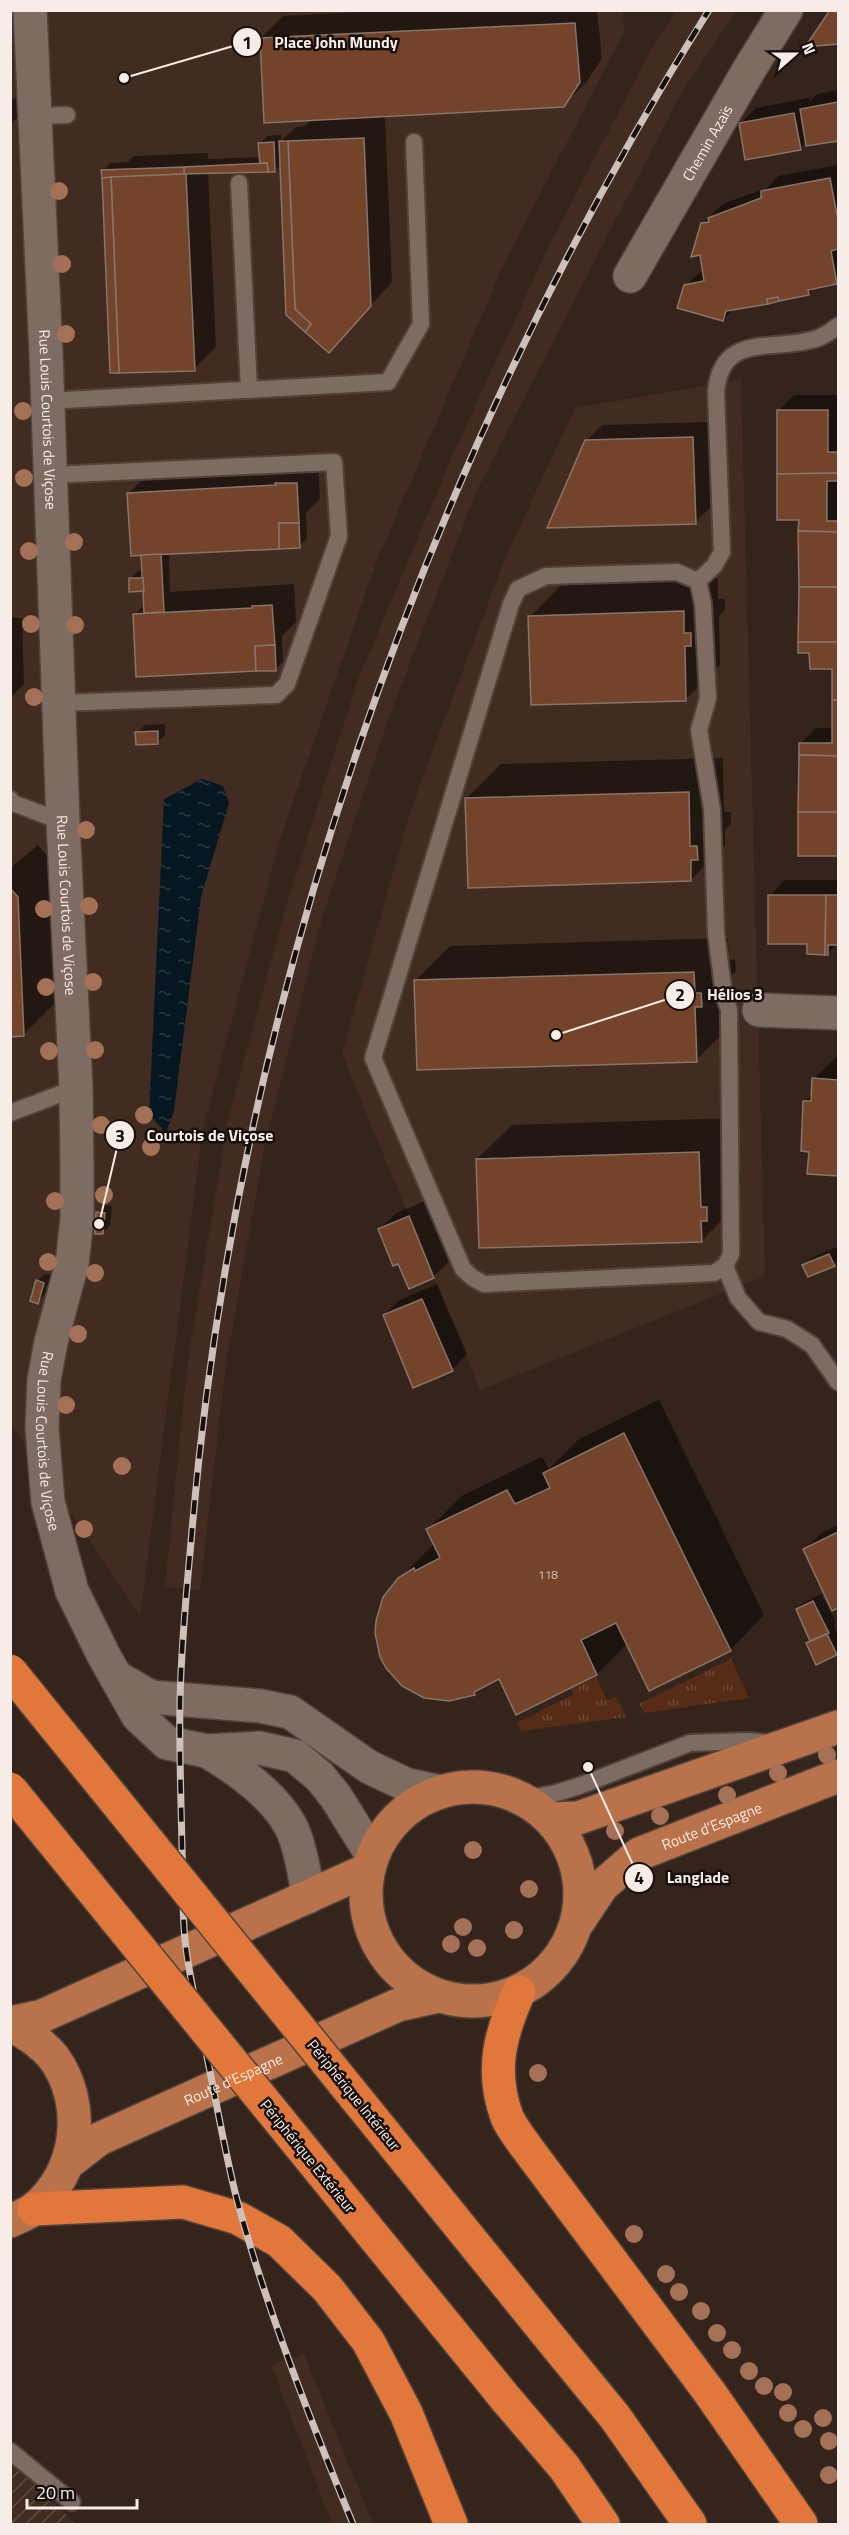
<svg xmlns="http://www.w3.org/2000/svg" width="849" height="2535" viewBox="0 0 849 2535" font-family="'Titillium Web',sans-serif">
  <defs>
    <pattern id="industrial-furrows" width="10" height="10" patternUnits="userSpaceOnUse" patternTransform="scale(1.5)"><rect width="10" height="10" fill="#422c21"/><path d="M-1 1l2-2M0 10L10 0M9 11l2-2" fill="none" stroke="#5e4b41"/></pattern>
    <pattern id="grass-tufts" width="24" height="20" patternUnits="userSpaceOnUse" patternTransform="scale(1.5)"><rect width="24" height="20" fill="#572c14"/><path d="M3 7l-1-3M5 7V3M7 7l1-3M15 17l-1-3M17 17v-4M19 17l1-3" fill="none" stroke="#704b36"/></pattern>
    <pattern id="water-ripples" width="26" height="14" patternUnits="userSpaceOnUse" patternTransform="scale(1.5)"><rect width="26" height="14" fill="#051821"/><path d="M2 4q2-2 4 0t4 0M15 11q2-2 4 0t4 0" fill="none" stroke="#2a3a41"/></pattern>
  </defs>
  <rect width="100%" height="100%" fill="#34241c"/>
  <g fill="#422c21">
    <polygon points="677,10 736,11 679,97 477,490 391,712 321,922 265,1145 226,1364 200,1590 165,1587 188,1359 228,1119 288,899 357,682 454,452 547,250 650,51"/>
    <polygon points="10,11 623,11 624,32 504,264 376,563 280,839 203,1129 140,1616 11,1424"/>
    <polygon points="741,380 765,1276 480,1390 342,1054 405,829 424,773 507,554 575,408"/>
    <polygon points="304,2354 373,2524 332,2524 271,2365"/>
  </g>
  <polygon fill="url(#industrial-furrows)" points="11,2460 75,2524 11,2524"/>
  <g fill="url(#grass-tufts)">
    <polygon points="731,1659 749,1698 644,1713 639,1704"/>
    <polygon points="596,1677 607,1700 616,1697 627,1717 521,1731 517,1723 574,1694 571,1689"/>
  </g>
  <polygon fill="url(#water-ripples)" points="202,779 223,786 229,803 201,897 174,1111 166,1133 149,1114 164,799"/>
  <g fill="#0007">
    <polygon points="402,10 597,10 602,58 586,83 563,105 385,115 392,282 329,351 281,164 275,171 208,173 216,347 194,369 103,171 111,163 128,162 134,156 208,153 208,159 261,157 260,143 267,136 281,135 281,141 296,127 305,126 312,119 261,38 283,16"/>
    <polygon points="838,90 838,139 807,145 807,142 800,148 741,123 756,108 809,98 810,101 817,94"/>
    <polygon points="16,98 17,118 10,124 10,99"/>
    <polygon points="838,165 838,280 836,282 816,286 808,294 734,309 723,320 685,286 704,269 702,224 718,208 725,203 767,188 778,176"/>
    <polygon points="794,395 838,395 838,855 800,855 800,744 816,728 833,728 833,668 779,410"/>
    <polygon points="708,422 711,507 695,522 586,441 602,425"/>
    <polygon points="318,461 320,499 306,513 307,539 299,546 169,552 170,592 294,584 296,622 282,636 283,662 275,669 135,614 145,604 144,589 130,579 138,571 143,571 143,556 129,493 151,471"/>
    <polygon points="718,578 718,599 725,599 725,610 719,617 720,665 685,700 530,617 564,582"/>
    <polygon points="10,618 22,618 24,684 10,698"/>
    <polygon points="165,724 165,735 158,742 137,733 145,725"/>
    <polygon points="723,758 724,812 731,812 731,824 725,830 725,845 691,880 466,799 501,764"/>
    <polygon points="38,845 52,862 58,1000 23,1035 10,1035 10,868"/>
    <polygon points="785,880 838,880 838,943 828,953 809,943 770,896"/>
    <polygon points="728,938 729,960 735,959 736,971 729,978 731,1026 696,1060 416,980 450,946"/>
    <polygon points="836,1057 838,1057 838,1174 809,1173 810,1151 805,1102 813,1094 814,1079"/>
    <polygon points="733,1118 735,1173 741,1173 741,1185 735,1191 736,1206 701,1241 477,1159 512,1125"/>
    <polygon points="424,1201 449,1262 433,1277 380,1229 395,1214"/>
    <polygon points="105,1205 112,1206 110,1225 103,1233 98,1213"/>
    <polygon points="837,1247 838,1260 834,1265 804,1266 812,1258"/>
    <polygon points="45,1274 51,1275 45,1294 37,1302 37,1281"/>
    <polygon points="437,1284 467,1354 452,1370 384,1315 400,1300"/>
    <polygon points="659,1400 764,1615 730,1650 628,1643 597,1674 517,1713 500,1677 482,1686 474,1694 399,1579 435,1543 428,1530 463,1495 542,1457 549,1469 579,1439"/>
    <polygon points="838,1525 838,1606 833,1609 805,1550 820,1534"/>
    <polygon points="821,1594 836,1622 834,1625 838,1635 838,1651 816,1663 807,1644 811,1640 797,1609 805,1602"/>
  </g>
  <g fill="#74442a" stroke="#87746a" stroke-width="1.5">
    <polygon points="830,10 838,10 838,44 805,47"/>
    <polygon points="575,23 580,82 564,107 264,123 260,38"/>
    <polygon points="838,102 838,141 806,146 800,109"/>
    <polygon points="794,113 801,150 745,160 739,123"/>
    <polygon points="364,138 371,306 329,353 305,332 311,324 295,309 288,141"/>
    <polygon points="279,141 288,141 295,309 311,324 305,332 286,315"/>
    <polygon points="274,142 275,172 268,172 267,163 260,164 258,143"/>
    <polygon points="267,163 268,172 184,174 184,167"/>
    <polygon points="184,167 184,174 102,178 101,170"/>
    <polygon points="184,174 186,174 195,371 119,373 111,177"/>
    <polygon points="111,177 119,373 110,373 102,178"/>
    <polygon points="830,178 838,220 838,249 831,251 837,284 808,290 809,295 779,301 778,297 767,299 768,304 726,311 723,321 677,308 684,285 704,281 700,255 691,257 701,223 709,222 708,218 761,198 761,191"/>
    <polygon points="778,297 779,301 768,304 767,299"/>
    <polygon points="777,410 828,410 828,452 838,452 838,473 777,474"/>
    <polygon points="693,437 696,524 547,528 585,440"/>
    <polygon points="838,473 838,481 827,481 827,521 838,521 838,532 798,531 799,520 777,520 777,474"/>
    <polygon points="275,483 297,483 299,523 279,523 279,549 131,556 127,493 276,485"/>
    <polygon points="279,523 299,523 300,548 279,549"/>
    <polygon points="798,531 838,532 838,587 799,587"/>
    <polygon points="161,554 164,612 144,613 141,555"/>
    <polygon points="129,578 143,578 144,591 129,592"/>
    <polygon points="799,587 838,587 838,642 798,642"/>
    <polygon points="272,605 275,645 255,646 256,671 136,677 133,614 252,608 252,606"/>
    <polygon points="684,611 684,633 691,633 691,646 685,646 686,701 531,705 528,616"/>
    <polygon points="798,642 838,642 838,700 832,700 832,669 810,669 809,653 798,653"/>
    <polygon points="275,645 276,671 256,671 255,646"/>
    <polygon points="832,700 838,700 838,756 799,755 799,743 832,743"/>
    <polygon points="158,731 158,744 136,745 135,732"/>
    <polygon points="799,755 838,756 838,812 798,812"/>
    <polygon points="689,792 690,846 697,846 698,860 691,860 691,881 468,888 465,798"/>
    <rect x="798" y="812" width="40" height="44"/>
    <polygon points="10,888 18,897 24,1036 10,1037"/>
    <polygon points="768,895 826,895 825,955 807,954 807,944 768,944"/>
    <polygon points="826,895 838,895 838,945 828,945 828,955 825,955"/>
    <polygon points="694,972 695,993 701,993 702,1007 695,1007 697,1062 417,1070 414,980"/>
    <polygon points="812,1078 838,1080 838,1176 807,1174 809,1152 801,1151 803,1101 811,1101"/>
    <polygon points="699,1152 701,1207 707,1207 707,1221 701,1221 702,1242 479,1248 476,1159"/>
    <polygon points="96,1212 105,1213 103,1234 95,1234"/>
    <polygon points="409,1216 434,1278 409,1289 398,1264 393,1266 378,1229"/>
    <polygon points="829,1254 835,1266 808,1277 802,1265"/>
    <polygon points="36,1280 44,1283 38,1304 30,1301"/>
    <polygon points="422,1299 453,1371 413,1388 383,1315"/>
    <polygon points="624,1433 731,1651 649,1691 616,1623 581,1640 597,1675 516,1715 499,1679 474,1692 475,1695 449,1701 424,1698 402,1686 386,1668 380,1657 375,1633 376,1621 383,1597 398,1578 414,1568 415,1571 440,1558 426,1529 507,1490 515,1504 550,1488 543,1473"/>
    <polygon points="838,1532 838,1608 832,1611 803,1549"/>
    <polygon points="813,1601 829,1633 810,1641 796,1609"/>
    <polygon points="827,1634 837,1655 816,1665 806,1643"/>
  </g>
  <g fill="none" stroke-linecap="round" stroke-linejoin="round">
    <g stroke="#50433c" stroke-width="20">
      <g id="service">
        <polyline points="34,116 67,115"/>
        <polyline points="239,183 249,390"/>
        <polyline points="47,401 388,382 421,324 414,142"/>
        <polyline points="51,475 334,462 339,536 287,684 276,695 59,703"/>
        <polygon points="677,572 698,581 703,604 708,698 699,730 712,809 716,933 724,995 729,1010 731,1254 725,1266 714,1273 484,1284 473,1278 463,1269 373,1058 511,604 518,589 546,576"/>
        <path d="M 698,581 L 714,566 L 722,552 L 716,392 C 721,330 777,353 818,338 C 825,336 832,330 838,326"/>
        <polyline points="10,799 13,803 63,822"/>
        <polyline points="10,1113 76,1088"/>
        <polyline points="725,1266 738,1298 759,1322 787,1329 812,1345 838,1382"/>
        <polyline points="523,1799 553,1794 579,1786 690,1743 748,1741 770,1743"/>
        <polyline points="10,2451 72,2502"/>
      </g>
    </g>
    <g stroke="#50433c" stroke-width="36">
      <g id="minor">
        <path id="s1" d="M 30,10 L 46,353 L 63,822 L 76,1088 L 77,1172 L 77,1219 L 72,1264 L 51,1342 L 44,1380 L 42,1428 L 48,1502 L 72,1591 L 104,1656 L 138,1716 L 167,1743 L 207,1751 L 260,1748 L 295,1756 L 320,1777 L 336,1797 L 372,1855"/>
        <path id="s2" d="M 630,276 L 750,68 L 786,10"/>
        <polyline points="759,1010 838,1013"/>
        <polyline points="116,1677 151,1697 260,1706 290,1712 369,1767 407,1785 441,1792"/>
        <path d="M 207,1751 C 237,1769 273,1794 290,1825 C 299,1841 306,1878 308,1897"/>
      </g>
    </g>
    <g stroke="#50433c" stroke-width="36">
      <g id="primary">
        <circle cx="473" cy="1894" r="107"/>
        <polyline points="550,1819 578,1818 838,1727"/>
        <path id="s3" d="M 578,1922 L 602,1886 L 639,1854 L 838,1776"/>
        <polyline points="10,2023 42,2016 367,1870"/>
        <path d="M 10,2024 C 27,2034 42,2043 54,2058 C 87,2104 79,2172 35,2208 C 28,2214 18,2217 10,2221"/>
        <path id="s4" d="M 68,2163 L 99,2139 L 398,2005 L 439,1996"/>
      </g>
    </g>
    <g stroke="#50433c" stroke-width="36">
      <g id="motorway">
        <path d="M 519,1992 C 500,2034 490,2071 507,2117 C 511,2127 520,2138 527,2148 L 710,2393 L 801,2524"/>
        <polyline points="34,2209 183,2202 238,2218 279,2241 327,2288 368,2341 406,2413 451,2524"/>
        <polyline points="556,2345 615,2417 690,2524"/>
        <polyline points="506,2399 564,2467 603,2524"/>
      </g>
    </g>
    <use href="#service" stroke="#7e6b62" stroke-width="16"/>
    <use href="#minor" stroke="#7e6b62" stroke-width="33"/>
    <use href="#primary" stroke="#b9724a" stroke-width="33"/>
    <use href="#motorway" stroke="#e1773a" stroke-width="33"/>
    <g stroke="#cec1bc" stroke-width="7">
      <path id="rail" d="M 353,2524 C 310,2419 267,2310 237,2200 C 225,2153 217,2105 207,2057 C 200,2019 189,1979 185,1940 C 182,1909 183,1878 182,1847 C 181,1798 179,1749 180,1701 C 181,1648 186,1595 191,1542 C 235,1006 422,466 709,10"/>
    </g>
    <use href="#rail" stroke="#160f0c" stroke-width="4.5" stroke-dasharray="14" stroke-linecap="butt"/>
    <g stroke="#50433c" stroke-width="36" stroke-linecap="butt">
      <g id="motorway-bridge">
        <polyline points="10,1671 556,2345"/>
        <polyline points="10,1789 506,2399"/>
      </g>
    </g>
    <use href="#motorway-bridge" stroke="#e1773a" stroke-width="33"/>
  </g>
  <g fill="#a47157">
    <circle cx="59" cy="191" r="9"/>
    <circle cx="62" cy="264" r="9"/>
    <circle cx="66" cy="334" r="9"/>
    <circle cx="23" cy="411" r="9"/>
    <circle cx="24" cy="478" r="9"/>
    <circle cx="74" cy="542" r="9"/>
    <circle cx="29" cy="551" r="9"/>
    <circle cx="31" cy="624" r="9"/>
    <circle cx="75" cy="625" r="9"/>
    <circle cx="34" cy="697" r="9"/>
    <circle cx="86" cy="830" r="9"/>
    <circle cx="89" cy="906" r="9"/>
    <circle cx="44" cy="909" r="9"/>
    <circle cx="93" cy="982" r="9"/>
    <circle cx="46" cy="987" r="9"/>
    <circle cx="95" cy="1050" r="9"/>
    <circle cx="49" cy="1051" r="9"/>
    <circle cx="144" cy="1115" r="9"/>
    <circle cx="101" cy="1125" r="9"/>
    <circle cx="151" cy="1147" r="9"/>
    <circle cx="104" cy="1195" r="9"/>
    <circle cx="55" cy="1201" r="9"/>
    <circle cx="48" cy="1262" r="9"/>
    <circle cx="95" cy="1273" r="9"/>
    <circle cx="78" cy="1334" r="9"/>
    <circle cx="66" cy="1405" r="9"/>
    <circle cx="122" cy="1466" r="9"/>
    <circle cx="84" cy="1529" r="9"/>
    <circle cx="827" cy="1755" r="9"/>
    <circle cx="778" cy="1773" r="9"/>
    <circle cx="727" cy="1795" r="9"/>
    <circle cx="660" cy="1816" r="9"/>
    <circle cx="615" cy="1831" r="9"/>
    <circle cx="473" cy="1850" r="9"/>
    <circle cx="529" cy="1889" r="9"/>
    <circle cx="463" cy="1927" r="9"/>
    <circle cx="514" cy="1930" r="9"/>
    <circle cx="451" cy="1944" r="9"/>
    <circle cx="477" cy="1948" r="9"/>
    <circle cx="538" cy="2073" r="9"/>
    <circle cx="634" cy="2234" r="9"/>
    <circle cx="666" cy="2274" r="9"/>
    <circle cx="679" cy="2292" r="9"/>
    <circle cx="701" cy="2311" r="9"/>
    <circle cx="717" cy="2333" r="9"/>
    <circle cx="732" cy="2350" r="9"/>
    <circle cx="749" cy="2371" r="9"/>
    <circle cx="764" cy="2386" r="9"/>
    <circle cx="783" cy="2392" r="9"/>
    <circle cx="788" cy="2413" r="9"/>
    <circle cx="823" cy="2418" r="9"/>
    <circle cx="803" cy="2429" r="9"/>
    <circle cx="829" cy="2441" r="9"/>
    <circle cx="829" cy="2475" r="9"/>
  </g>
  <g text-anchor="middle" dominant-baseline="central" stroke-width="5" stroke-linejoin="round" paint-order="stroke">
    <g font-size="12" fill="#d7c2b8">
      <text x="548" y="1574">118</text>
    </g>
    <g font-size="15" fill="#f8ece7" stroke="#160f0c">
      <text stroke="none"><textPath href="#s2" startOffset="154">Chemin Azaïs</textPath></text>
      <text stroke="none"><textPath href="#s1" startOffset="410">Rue Louis Courtois de Viçose</textPath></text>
      <text stroke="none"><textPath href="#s1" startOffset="896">Rue Louis Courtois de Viçose</textPath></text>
      <text stroke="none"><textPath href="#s1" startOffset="1436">Rue Louis Courtois de Viçose</textPath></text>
      <text stroke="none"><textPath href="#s3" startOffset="170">Route d'Espagne</textPath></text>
      <text stroke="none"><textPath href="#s4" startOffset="186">Route d'Espagne</textPath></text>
      <text transform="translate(354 2095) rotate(51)">Périphérique Intérieur</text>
      <text transform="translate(308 2156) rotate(51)">Périphérique Extérieur</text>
    </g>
  </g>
  <path fill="none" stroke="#f8ece7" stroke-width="2" d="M124 78L247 42M556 1035L680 995M99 1224L120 1135M588 1767L639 1878"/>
  <g fill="#f8ece7" stroke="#160f0c" stroke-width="2">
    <circle cx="124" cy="78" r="6"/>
    <circle cx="556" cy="1035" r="6"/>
    <circle cx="99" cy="1224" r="6"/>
    <circle cx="588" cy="1767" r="6"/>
    <circle cx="247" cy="42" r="15"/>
    <circle cx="680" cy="995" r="15"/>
    <circle cx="120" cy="1135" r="15"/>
    <circle cx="639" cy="1878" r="15"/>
  </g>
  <g font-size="18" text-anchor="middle" font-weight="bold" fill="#111">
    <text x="247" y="49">1</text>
    <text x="680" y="1001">2</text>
    <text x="120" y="1142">3</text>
    <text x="639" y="1884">4</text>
  </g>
  <g font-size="16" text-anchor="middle" font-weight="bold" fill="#f8ece7" stroke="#160f0c" stroke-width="5" stroke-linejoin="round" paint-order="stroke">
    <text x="336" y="48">Place John Mundy</text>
    <text x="735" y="1000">Hélios 3</text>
    <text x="210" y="1141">Courtois de Viçose</text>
    <text x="698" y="1883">Langlade</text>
  </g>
  <rect width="849" height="2535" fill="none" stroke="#f8ece7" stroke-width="24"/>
  <g transform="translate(795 54) rotate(69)" stroke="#160f0c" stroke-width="4.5" paint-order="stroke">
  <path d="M0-4.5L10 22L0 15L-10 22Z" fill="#f8ece7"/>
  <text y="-9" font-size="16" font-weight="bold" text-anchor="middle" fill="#f8ece7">N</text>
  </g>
  <path d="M27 2499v9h110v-9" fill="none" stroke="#f8ece7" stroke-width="3"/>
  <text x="36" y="2499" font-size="18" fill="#f8ece7" stroke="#160f0c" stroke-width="4.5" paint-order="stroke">20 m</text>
</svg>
